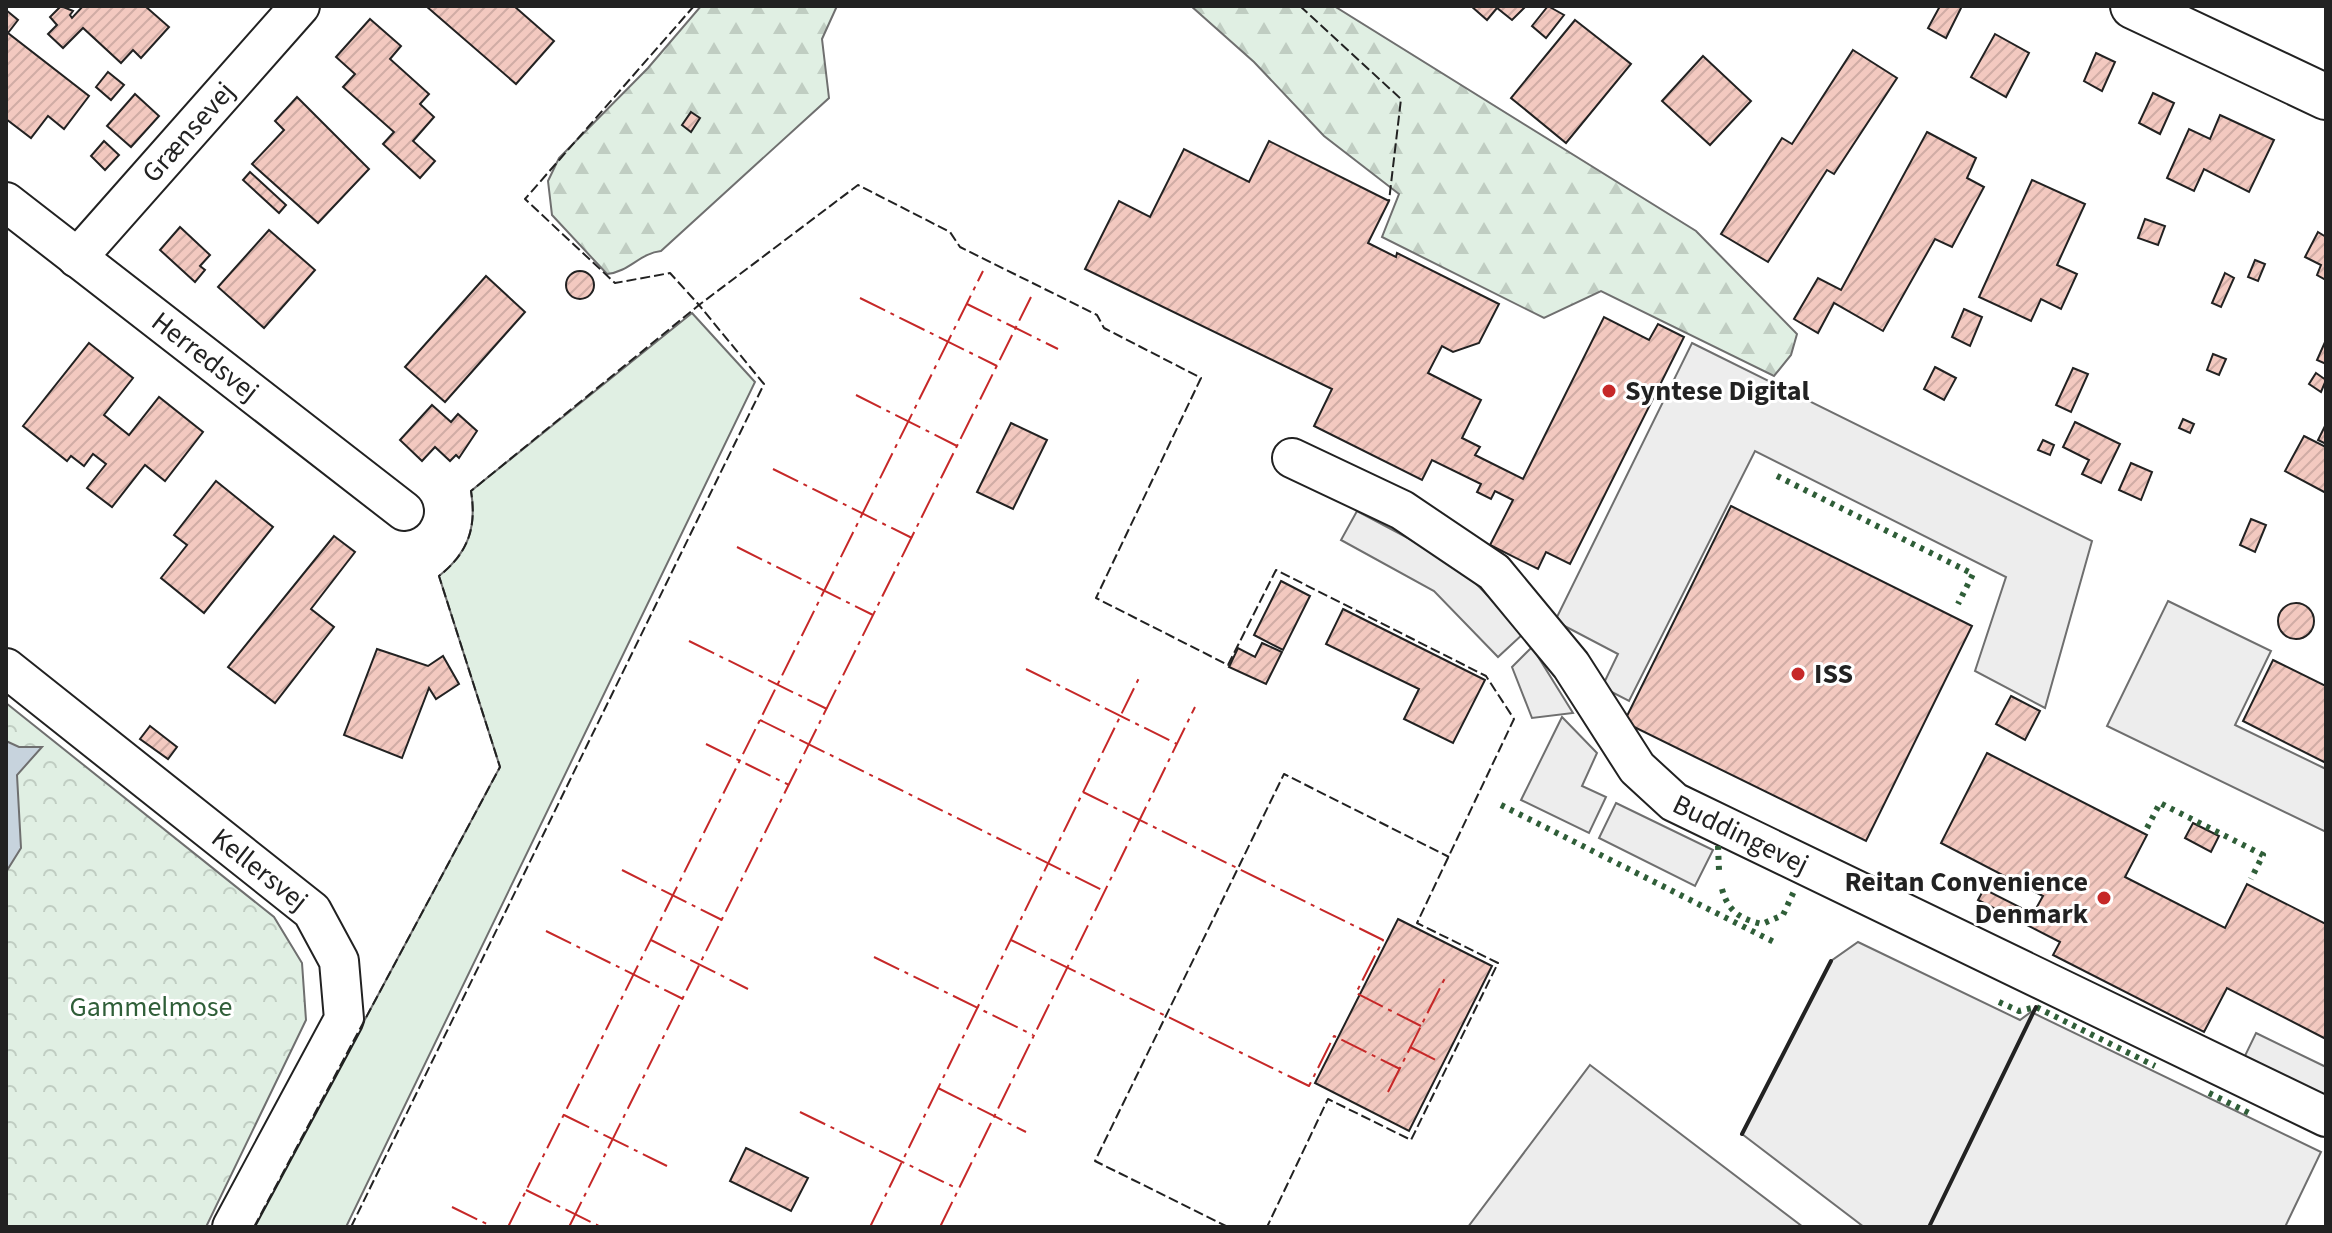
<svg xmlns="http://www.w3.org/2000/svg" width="2332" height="1233" viewBox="0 0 2332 1233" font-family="'Source Sans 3',sans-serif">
  <defs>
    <pattern id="forest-firs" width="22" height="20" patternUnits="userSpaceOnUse" patternTransform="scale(2)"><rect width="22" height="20" fill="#e0efe3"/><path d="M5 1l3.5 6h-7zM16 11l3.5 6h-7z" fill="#c0cdc2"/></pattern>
    <pattern id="park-crowns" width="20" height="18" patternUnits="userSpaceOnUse" patternTransform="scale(2)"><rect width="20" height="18" fill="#e0efe3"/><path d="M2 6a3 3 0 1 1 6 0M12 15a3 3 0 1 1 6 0" fill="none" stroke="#c0cdc2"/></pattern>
    <pattern id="building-hatch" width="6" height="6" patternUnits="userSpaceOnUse" patternTransform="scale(2)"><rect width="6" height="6" fill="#f3c9c0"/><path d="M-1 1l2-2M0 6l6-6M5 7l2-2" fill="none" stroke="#d0aca5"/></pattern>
  </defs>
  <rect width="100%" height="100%" fill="#fff"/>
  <path fill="#e0efe3" stroke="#6f6f6f" stroke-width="2" d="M 692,313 L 755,382 L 346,1227 L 254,1227 L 500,767 L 439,576 C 468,553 477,528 471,491 Z"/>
  <g fill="url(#forest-firs)" stroke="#6f6f6f" stroke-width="2">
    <path d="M 701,6 L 837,6 L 822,39 L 829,98 L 661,251 C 640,253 629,272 607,274 L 552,215 L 548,181 L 559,158 L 648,68 Z"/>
    <polygon points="1191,6 1334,6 1696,231 1797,334 1791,355 1774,376 1601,291 1544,318 1382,237 1399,194 1324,136 1254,62"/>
  </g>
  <polygon fill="url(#park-crowns)" stroke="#6f6f6f" stroke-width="2" points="6,703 274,917 302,963 306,1020 206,1227 6,1227"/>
  <g fill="#ededed" stroke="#6f6f6f" stroke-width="2">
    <polygon points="1692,343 2092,541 2045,708 1975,671 2006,577 1755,451 1629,701 1602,687 1618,654 1555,621"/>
    <polygon points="1357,511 1457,564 1524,633 1498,657 1434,591 1341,540"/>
    <polygon points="2168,601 2271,651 2235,725 2326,769 2326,832 2107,726"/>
    <polygon points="1532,647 1573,713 1532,718 1512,667"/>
    <polygon points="1562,717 1597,753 1582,786 1606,797 1589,833 1521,800"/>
    <polygon points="1616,803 1713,850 1695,886 1599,838"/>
    <polygon points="1858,942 2020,1020 2031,1012 2321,1152 2285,1227 1864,1227 1742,1134 1831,961"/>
    <polygon points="2256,1033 2326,1067 2326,1091 2320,1103 2241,1064"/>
    <polygon points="1590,1065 1803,1227 1468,1227"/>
  </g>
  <polygon fill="#c7d3dd" stroke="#6f6f6f" stroke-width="2" points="6,741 19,747 42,747 17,775 21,848 6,872"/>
  <g fill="url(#building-hatch)" stroke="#222" stroke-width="2">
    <polygon points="61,6 73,11 70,15 72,18 83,6 145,6 169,27 141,58 133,50 121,63 83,28 63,48 48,34 57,25 50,17"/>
    <polygon points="426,6 514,6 554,41 516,84"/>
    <polygon points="1471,6 1526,6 1512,20 1497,8 1487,20"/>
    <polygon points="1548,6 1564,15 1546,38 1532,26"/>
    <polygon points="1940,6 1962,6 1946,38 1928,28"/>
    <polygon points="6,10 18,20 8,33 89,96 64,129 48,116 31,138 6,119"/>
    <polygon points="370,19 401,46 390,59 429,94 420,104 434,117 413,141 435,161 420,178 383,144 394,132 343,87 355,74 336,57"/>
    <polygon points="1575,20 1631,64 1566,143 1511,98"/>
    <polygon points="1995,34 2029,53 2006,97 1971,77"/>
    <polygon points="1853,50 1897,78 1834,174 1827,170 1768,262 1721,234 1782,138 1792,144"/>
    <polygon points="2096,53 2115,62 2102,91 2084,81"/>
    <polygon points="1703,56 1751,101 1710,145 1662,101"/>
    <polygon points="108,72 124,85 111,100 96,87"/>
    <polygon points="2153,93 2174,103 2160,134 2139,123"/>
    <polygon points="135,94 159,116 131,147 107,126"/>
    <polygon points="297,97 369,169 318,223 252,164 284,130 275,121"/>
    <polygon points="691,112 700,118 691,132 682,125"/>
    <polygon points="2220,115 2274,140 2249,192 2204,169 2194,191 2167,178 2189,129 2210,139"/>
    <polygon points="1927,132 1976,158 1967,178 1984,187 1952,247 1935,239 1883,331 1834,303 1818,333 1794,319 1818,278 1841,290"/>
    <polygon points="104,141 119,155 105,170 91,156"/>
    <polygon points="1269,141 1389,201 1368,243 1396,257 1397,253 1499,304 1479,343 1453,352 1442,346 1428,373 1481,400 1462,438 1480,447 1475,455 1523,479 1604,317 1649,340 1658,324 1684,337 1570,564 1546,552 1538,569 1490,545 1513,500 1495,491 1491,499 1477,492 1481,484 1432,460 1422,480 1314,426 1332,389 1085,269 1119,201 1150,217 1184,149 1249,182"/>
    <polygon points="250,172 286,205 279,213 243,180"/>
    <polygon points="2032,180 2085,204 2057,265 2077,274 2061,309 2041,299 2031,321 1979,297"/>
    <polygon points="2145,219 2165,226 2158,245 2138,238"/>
    <polygon points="180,227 210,255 200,266 205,270 195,282 160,250"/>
    <polygon points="269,230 315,270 264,328 218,287"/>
    <polygon points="2318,232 2326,237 2326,280 2317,275 2321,265 2305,257"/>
    <polygon points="2255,260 2265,264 2258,281 2248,277"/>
    <circle cx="580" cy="285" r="14"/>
    <polygon points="2225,273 2234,278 2221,307 2212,303"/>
    <polygon points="486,276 525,312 445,402 405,367"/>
    <polygon points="1964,309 1982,317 1970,346 1952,337"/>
    <polygon points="2325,342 2326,343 2326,364 2317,360"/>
    <polygon points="89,343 133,378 104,415 129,435 159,397 203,432 165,481 145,465 112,507 87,488 106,464 93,454 84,466 71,456 67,461 23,426"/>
    <polygon points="2213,354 2226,359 2219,375 2207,370"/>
    <polygon points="1935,367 1956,378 1944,400 1924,389"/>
    <polygon points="2073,368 2088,374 2071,412 2056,405"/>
    <polygon points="2316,373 2326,380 2321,392 2309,384"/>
    <polygon points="432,405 451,422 458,414 477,431 459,458 456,455 450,461 435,447 422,461 400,440"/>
    <polygon points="2183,419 2194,424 2190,433 2179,428"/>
    <polygon points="2075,422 2120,444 2101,483 2082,474 2089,460 2063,447"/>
    <polygon points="1011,423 1047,440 1013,509 977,492"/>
    <polygon points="2326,424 2326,444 2318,440"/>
    <polygon points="2304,436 2326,447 2326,493 2285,471"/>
    <polygon points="2043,440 2054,445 2050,455 2038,450"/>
    <polygon points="2131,463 2152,472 2141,500 2119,490"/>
    <polygon points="216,481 273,527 204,613 161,578 187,545 174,535"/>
    <polygon points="1731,506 1972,626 1866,841 1624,722"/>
    <polygon points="2251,519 2266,525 2255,552 2240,545"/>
    <polygon points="334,536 355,552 311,609 334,627 275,703 228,667"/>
    <polygon points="1281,581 1310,596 1283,650 1254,635"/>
    <circle cx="2296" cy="621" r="18"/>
    <polygon points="1343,609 1485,680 1453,743 1404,719 1419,689 1326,644"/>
    <polygon points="1262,643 1282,652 1266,684 1229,667 1238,648 1255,657"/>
    <polygon points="377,649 428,666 443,656 459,684 436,699 429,688 402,758 344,735"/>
    <polygon points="2273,660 2326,686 2326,763 2243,721"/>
    <polygon points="2011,696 2040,711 2025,740 1996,724"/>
    <polygon points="150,726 177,747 168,759 140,739"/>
    <polygon points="1987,753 2147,835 2125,877 2225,928 2247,884 2326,924 2326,1039 2227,988 2204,1032 2053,955 2060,942 1978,900 1984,889 2033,914 2043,896 1941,843"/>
    <polygon points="2193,823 2219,836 2211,852 2185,838"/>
    <polygon points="1398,919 1492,966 1409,1131 1315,1083"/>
    <polygon points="746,1148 808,1178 791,1211 730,1181"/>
  </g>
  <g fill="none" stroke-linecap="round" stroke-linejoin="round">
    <g stroke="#222" stroke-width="42">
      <g id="minor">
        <path id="s1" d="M 6,202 L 404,511"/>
        <path id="s2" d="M 77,258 L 300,6"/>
        <path id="s3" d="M 1292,458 L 1402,510 L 1494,572 L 1571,665 L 1637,768 L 1674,802 L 2326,1117"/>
        <path id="s4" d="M 6,668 L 312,911 L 339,961 L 344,1019 L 232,1227"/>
      </g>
    </g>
    <g stroke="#222" stroke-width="48">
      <polyline id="tertiary" points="2133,6 2326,97"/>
    </g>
    <use href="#minor" stroke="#fff" stroke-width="38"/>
    <use href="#tertiary" stroke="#fff" stroke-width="44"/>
    <g stroke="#2f5e38" stroke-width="6" stroke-dasharray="4 6" stroke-linecap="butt">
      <polyline points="1777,476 1973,574 1958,604"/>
      <polyline points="1501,805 1776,943"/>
      <polyline points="2147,828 2160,803 2263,855 2251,879"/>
      <polyline points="1718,846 1719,870"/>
      <path d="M 1722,889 C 1728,911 1740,919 1762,924 L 1783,915 L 1795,889"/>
      <polyline points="1999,1002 2019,1011 2036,1007 2155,1066"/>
      <polyline points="2209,1093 2253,1115"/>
    </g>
    <g stroke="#222" stroke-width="2" stroke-dasharray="10 4" stroke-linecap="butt">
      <polyline points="1300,6 1401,99 1389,201"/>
      <path d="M 254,1227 L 500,767 L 439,576 C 468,553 477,528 471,491 L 699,305 L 670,273 L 615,283 L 525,199 L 694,6"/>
      <polyline points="351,1227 764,384 699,305 858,185 950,232 960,247 1097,315 1104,328 1201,378 1096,598 1228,665 1276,570 1486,676 1514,719 1417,923 1498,963 1411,1140 1328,1099 1267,1227"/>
      <polyline points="1228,1227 1095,1161 1284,774 1449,857"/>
    </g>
    <g stroke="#222" stroke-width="4">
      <polyline points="1742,1134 1831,961"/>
      <polyline points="1929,1227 2036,1007"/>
    </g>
    <g stroke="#c62828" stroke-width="2" stroke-dasharray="28 6 4 6" stroke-linecap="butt">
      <polyline points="860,298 997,366"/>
      <polyline points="967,304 1058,349"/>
      <polyline points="856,395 957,446"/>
      <polyline points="773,469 912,538"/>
      <polyline points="737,547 873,615"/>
      <polyline points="689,641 827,709"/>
      <polyline points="1026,669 1177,744"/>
      <polyline points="760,720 1104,891"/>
      <polyline points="706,744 789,785"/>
      <polyline points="1083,792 1383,940 1356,993 1421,1026"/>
      <polyline points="622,870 722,920"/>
      <polyline points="546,931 683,999"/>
      <polyline points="651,940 748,989"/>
      <polyline points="1011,940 1309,1086 1334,1036 1400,1069"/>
      <polyline points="874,957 1033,1035"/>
      <polyline points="1410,1047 1436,1060"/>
      <polyline points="938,1088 1026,1132"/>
      <polyline points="1388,1092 1446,976"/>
      <polyline points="800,1112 958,1189"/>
      <polyline points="564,1115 667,1166"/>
      <polyline points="526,1190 601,1227"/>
      <polyline points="452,1207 493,1227"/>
      <polyline points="508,1227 983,271"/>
      <polyline points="569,1227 1031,297"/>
      <polyline points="870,1227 1139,678"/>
      <polyline points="940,1227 1195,707"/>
    </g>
  </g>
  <g fill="#c62828" stroke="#fff" stroke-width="3">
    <circle cx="1609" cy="391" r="8"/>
    <circle cx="1798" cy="674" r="8"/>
    <circle cx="2104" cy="898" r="8"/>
  </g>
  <g text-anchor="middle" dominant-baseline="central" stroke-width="6" stroke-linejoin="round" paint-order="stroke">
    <g font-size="28" fill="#222" stroke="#fff">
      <text stroke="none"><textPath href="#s2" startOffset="168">Grænsevej</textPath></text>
      <text stroke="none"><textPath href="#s1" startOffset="252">Herredsvej</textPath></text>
      <text stroke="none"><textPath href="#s3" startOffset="600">Buddingevej</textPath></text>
      <text stroke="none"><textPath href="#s4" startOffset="324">Kellersvej</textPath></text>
    </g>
    <g font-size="28" font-weight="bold" fill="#222" stroke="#fff" text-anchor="start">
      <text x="1625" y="391">Syntese Digital</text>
      <text x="1814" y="674">ISS</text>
      <text x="2088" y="882" text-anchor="end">Reitan Convenience<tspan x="2088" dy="32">Denmark</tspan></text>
    </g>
    <g font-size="28" fill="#2f5e38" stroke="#fff">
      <text x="151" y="1007">Gammelmose</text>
    </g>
  </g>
  <rect width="2332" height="1233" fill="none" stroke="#222222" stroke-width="16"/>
</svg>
